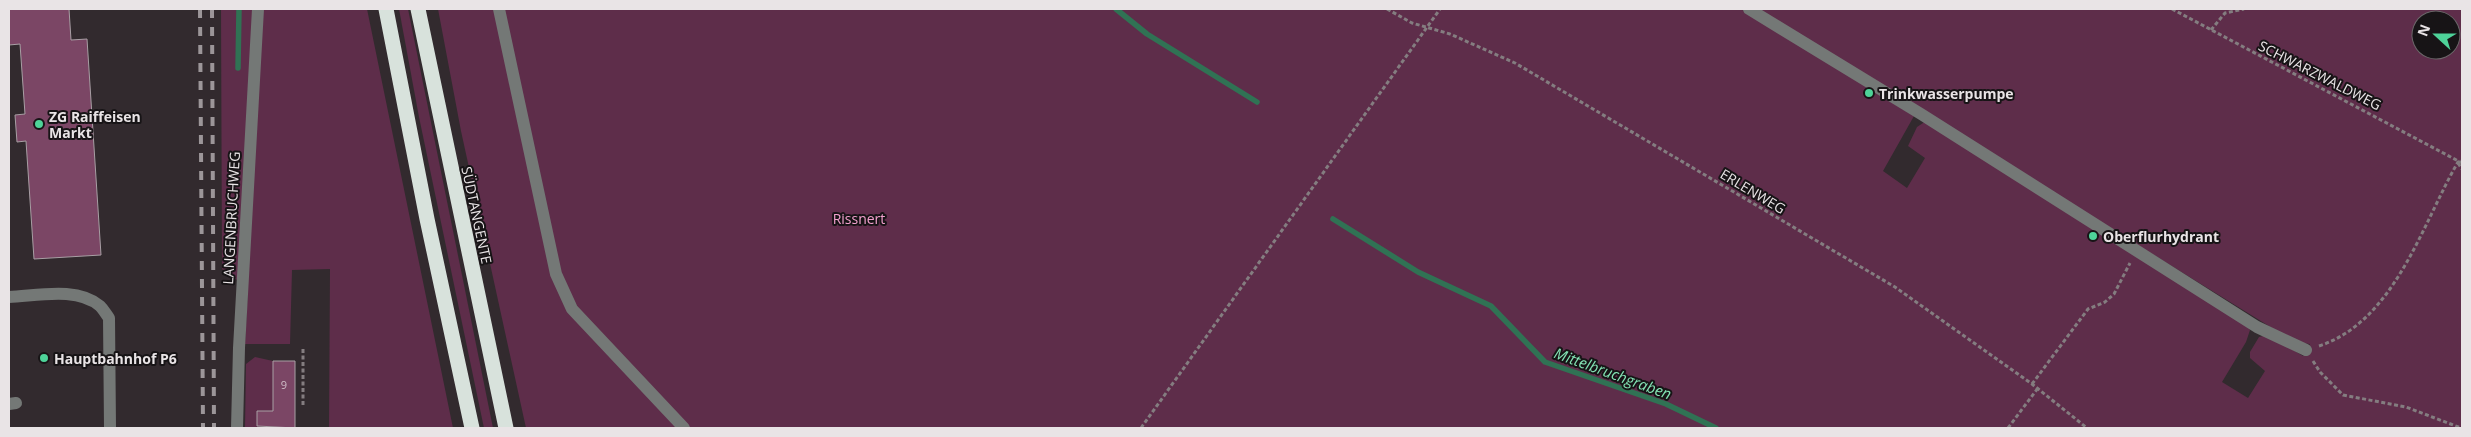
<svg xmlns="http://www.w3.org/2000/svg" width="2471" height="437" viewBox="0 0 2471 437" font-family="'Open Sans',sans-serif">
  <rect width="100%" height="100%" fill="#322a2e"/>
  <g fill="#5e2d4a" fill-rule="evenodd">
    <polygon points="221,9 367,9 453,428 329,428 330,269 292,270 290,344 245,344 248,288 222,269"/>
    <polygon points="399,9 408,9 493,428 484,428 419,117"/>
    <path d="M 438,9 L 1741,9 L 1914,116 L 1883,171 L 1907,188 L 1925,158 L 1908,146 L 1917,127 L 1926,121 L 2246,324 L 2250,330 L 2246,342 L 2222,382 L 2248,398 L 2265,371 L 2250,358 L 2250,352 L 2259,337 L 2267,335 L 2303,356 L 2310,344 L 2295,342 L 1755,9 L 2462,9 L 2462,428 L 526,428 L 461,131 ZM 2421,20 L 2451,20 L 2451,50 L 2421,50 Z"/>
    <polygon points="255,357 273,361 273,411 257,411 257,426 273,428 245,428 246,364"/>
  </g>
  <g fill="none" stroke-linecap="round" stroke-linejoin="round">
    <g stroke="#307254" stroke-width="5.5">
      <polyline points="1116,9 1147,34 1257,102"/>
      <polyline points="238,68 239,9"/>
      <polyline points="1333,219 1418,272 1491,306 1545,362 1666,404 1716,428"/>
    </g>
  </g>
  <g fill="#7b4665" stroke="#a89fa4">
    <polygon points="9,9 69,9 71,40 87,39 101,255 34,259 26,141 17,142 15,115 25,114 20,44 9,45"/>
    <polygon points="273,361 295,361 295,428 257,426 257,411 273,411"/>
  </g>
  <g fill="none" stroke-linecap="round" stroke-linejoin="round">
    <g stroke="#847d80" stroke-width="3" stroke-dasharray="4 2.5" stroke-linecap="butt">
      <polyline points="1387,9 1412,23 1450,34 1515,63 1895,287 2032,384 2087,428"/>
      <polyline points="2172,9 2462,163"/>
      <polyline points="2211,30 2225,13 2244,9"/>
      <polyline points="2458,163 2462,169"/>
      <path d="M 2319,346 C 2395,321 2422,224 2458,162 L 2462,160"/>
      <polyline points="303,349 303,407"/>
      <polyline points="2313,361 2320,372 2343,395 2406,407 2461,428"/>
      <polyline points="2032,384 2088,309 2105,302 2114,294 2130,263"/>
      <polyline points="1141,428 1440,9"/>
      <polyline points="2008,428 2038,388"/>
    </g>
    <g stroke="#747876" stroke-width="12">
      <polyline points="499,9 556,274 572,309 684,428"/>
      <polyline points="1749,9 1921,114 2257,327 2306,350"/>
      <path d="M 9,297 C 36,296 77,286 100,306 C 103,309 106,314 109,318 L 110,428"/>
      <polyline points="9,404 16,403"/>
      <polyline points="237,428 239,348 258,9"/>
    </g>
    <g stroke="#d8e2dc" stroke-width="15">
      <polyline points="386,9 427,219 472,428"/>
      <polyline points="418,9 506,428"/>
    </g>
    <g stroke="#9c9699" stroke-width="4" stroke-dasharray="9 9" stroke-linecap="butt">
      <polyline points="200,9 203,428"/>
      <polyline points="212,9 214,428"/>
    </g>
  </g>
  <g fill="#4ed399" stroke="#171416" stroke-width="2">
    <circle cx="1869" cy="93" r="5"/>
    <circle cx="39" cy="124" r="5"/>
    <circle cx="2093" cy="236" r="5"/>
    <circle cx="44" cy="358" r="5"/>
  </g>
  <g text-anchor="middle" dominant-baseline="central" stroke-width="4" stroke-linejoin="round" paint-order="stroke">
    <g font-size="11" fill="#cebcc6">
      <text x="284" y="384">9</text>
    </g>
    <g font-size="14" fill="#e9e4e6" stroke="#171416">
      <text transform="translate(2320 75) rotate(27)">SCHWARZWALDWEG</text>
      <text transform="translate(1753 191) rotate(31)">ERLENWEG</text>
      <text transform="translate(477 215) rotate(78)">SÜDTANGENTE</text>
      <text transform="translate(231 218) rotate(-87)">LANGENBRUCHWEG</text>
    </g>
    <g font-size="14" font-weight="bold" fill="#e9e4e6" stroke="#171416" text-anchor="start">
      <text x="1879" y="93">Trinkwasserpumpe</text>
      <text x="49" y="116">ZG Raiffeisen<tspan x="49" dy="16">Markt</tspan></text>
      <text x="2103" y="236">Oberflurhydrant</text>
      <text x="54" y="358">Hauptbahnhof P6</text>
    </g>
    <g font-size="14" fill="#f2a0ce" stroke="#171416">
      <text x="859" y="218">Rissnert</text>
    </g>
    <g font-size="15" font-style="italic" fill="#84e4b5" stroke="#171416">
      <text transform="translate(1613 373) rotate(20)">Mittelbruchgraben</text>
    </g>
  </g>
  <rect width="2471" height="437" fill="none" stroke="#e9e4e6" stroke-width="20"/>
  <g transform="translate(2436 35) rotate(291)"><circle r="24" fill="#171416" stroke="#6b6769"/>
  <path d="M0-4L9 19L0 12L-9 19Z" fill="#4ed399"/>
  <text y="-8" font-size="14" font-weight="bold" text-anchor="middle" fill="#e9e4e6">N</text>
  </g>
</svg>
